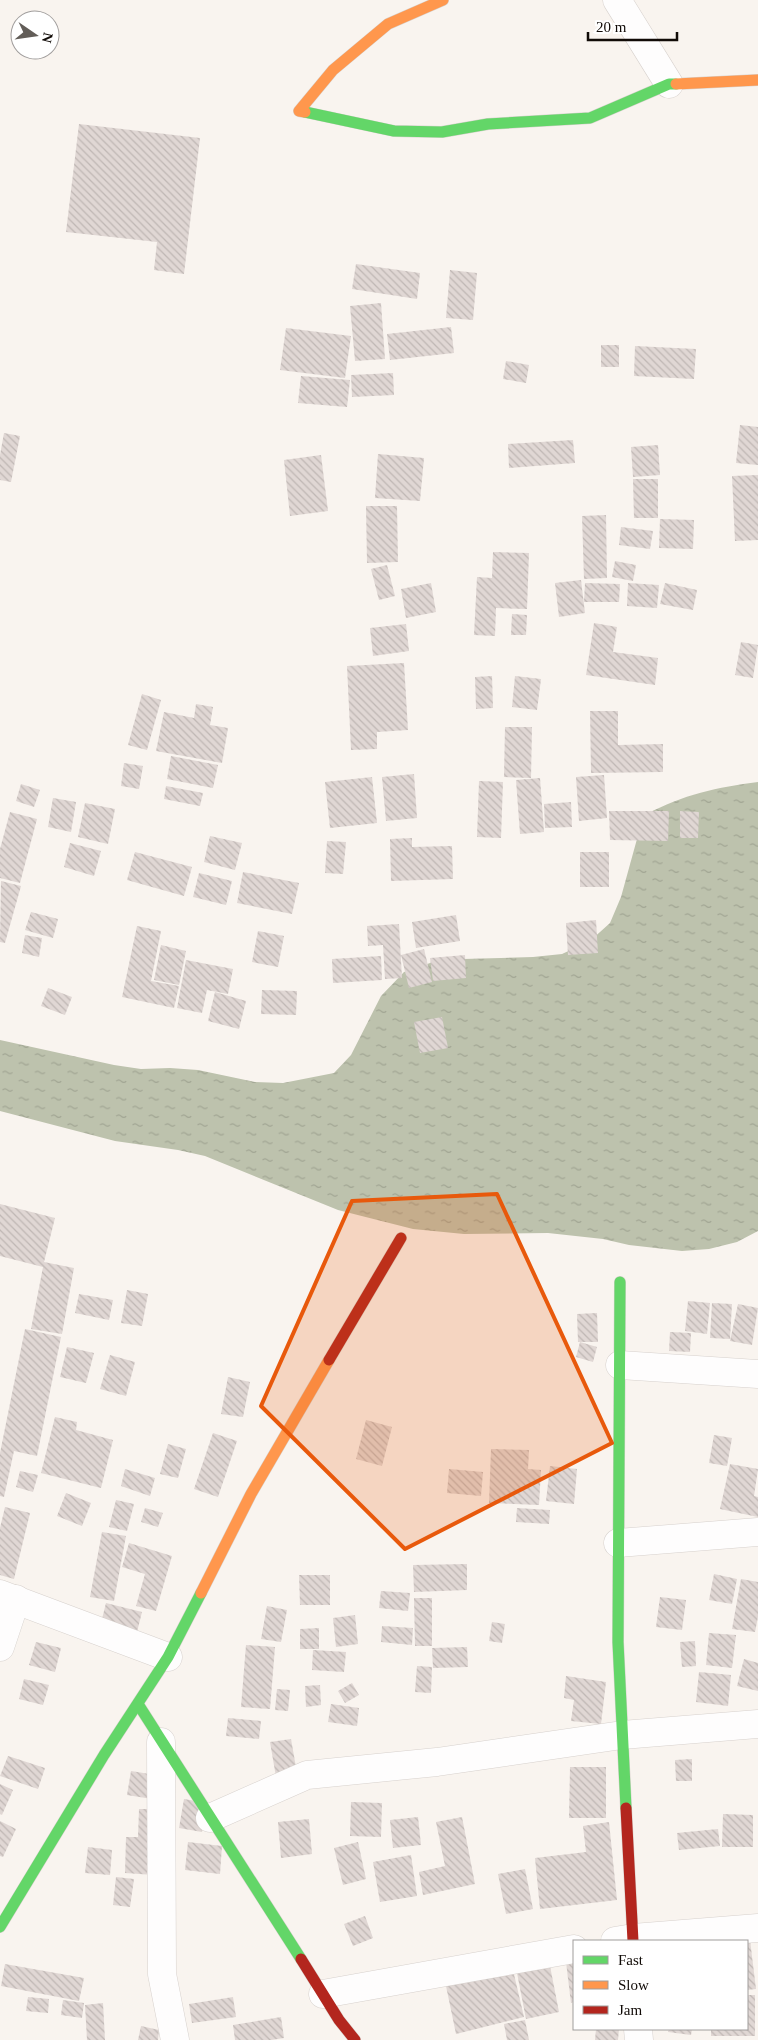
<svg xmlns="http://www.w3.org/2000/svg" width="758" height="2040" viewBox="0 0 758 2040" font-family="Georgia,serif">
  <defs>
    <pattern id="water-ripples" width="26" height="14" patternUnits="userSpaceOnUse" patternTransform="scale(1.25)"><rect width="26" height="14" fill="#bdc2ad"/><path d="M2 4q2-2 4 0t4 0M15 11q2-2 4 0t4 0" fill="none" stroke="#a1a593"/></pattern>
    <pattern id="building-back-hatch" width="6" height="6" patternUnits="userSpaceOnUse" patternTransform="scale(1.25)"><rect width="6" height="6" fill="#e0d7d4"/><path d="M-1 5l2 2M0 0l6 6M5-1l2 2" fill="none" stroke="#bfb7b4"/></pattern>
  </defs>
  <rect width="100%" height="100%" fill="#f9f4ef"/>
  <path fill="url(#water-ripples)" d="M 758,782 L 758,1231 L 737,1242 L 709,1249 L 682,1251 L 629,1245 L 603,1239 L 548,1233 L 464,1234 L 413,1229 L 338,1210 L 205,1156 L 178,1150 L 115,1141 L 0,1111 L 0,1040 L 114,1065 L 141,1069 L 170,1068 L 198,1070 L 255,1082 L 283,1083 L 334,1073 L 351,1055 L 381,996 L 404,972 L 433,962 L 463,959 L 533,957 L 562,954 L 590,941 L 610,923 L 621,897 L 637,839 L 647,814 C 682,795 718,787 758,782 Z"/>
  <g fill="url(#building-back-hatch)">
    <polygon points="79,124 200,138 184,274 154,270 157,242 66,232"/>
    <polygon points="356,264 420,273 417,299 352,289"/>
    <polygon points="450,270 477,273 473,320 446,318"/>
    <polygon points="381,303 385,359 355,361 350,306"/>
    <polygon points="451,327 454,353 390,360 387,334"/>
    <polygon points="286,328 351,336 345,378 280,370"/>
    <rect x="601" y="345" width="18" height="22"/>
    <polygon points="635,346 696,349 694,379 634,376"/>
    <polygon points="506,361 529,365 526,383 503,379"/>
    <polygon points="393,373 394,395 352,397 351,375"/>
    <polygon points="301,376 350,380 347,407 298,403"/>
    <polygon points="740,425 758,427 758,465 736,463"/>
    <polygon points="4,433 20,436 11,482 0,480 0,455"/>
    <polygon points="573,440 575,463 509,468 508,444"/>
    <polygon points="658,445 660,475 633,477 631,447"/>
    <polygon points="378,454 424,458 420,501 375,498"/>
    <polygon points="321,455 328,511 290,516 284,460"/>
    <polygon points="758,475 758,540 735,541 732,476"/>
    <polygon points="633,479 658,479 658,518 634,518"/>
    <polygon points="366,506 397,506 398,562 367,563"/>
    <polygon points="606,515 607,578 584,579 582,516"/>
    <polygon points="660,519 694,520 693,549 659,548"/>
    <polygon points="621,527 653,531 650,549 619,545"/>
    <polygon points="493,552 529,553 527,609 496,608 495,636 474,635 477,577 492,578"/>
    <polygon points="615,561 636,565 633,581 612,577"/>
    <polygon points="387,565 395,596 379,600 371,569"/>
    <polygon points="581,580 585,613 559,617 555,583"/>
    <polygon points="431,583 436,612 406,618 401,589"/>
    <polygon points="585,583 620,584 619,602 584,602"/>
    <polygon points="628,583 659,585 657,608 627,606"/>
    <polygon points="665,583 697,590 693,610 660,604"/>
    <polygon points="512,614 527,615 526,635 511,635"/>
    <polygon points="594,623 617,627 613,652 658,658 655,685 586,675"/>
    <polygon points="406,624 409,651 373,656 370,628"/>
    <polygon points="741,642 758,645 753,678 735,675"/>
    <polygon points="404,663 408,730 377,732 377,749 351,750 347,666"/>
    <polygon points="492,676 493,708 476,709 475,677"/>
    <polygon points="515,676 541,679 537,710 512,707"/>
    <polygon points="142,694 161,700 147,750 128,745"/>
    <polygon points="196,704 213,707 210,725 228,728 222,763 156,751 164,712 194,718"/>
    <polygon points="590,711 618,711 618,745 663,744 663,772 591,773"/>
    <polygon points="505,727 532,727 531,778 504,777"/>
    <polygon points="171,756 218,765 213,788 167,779"/>
    <polygon points="124,763 143,766 139,789 121,786"/>
    <polygon points="414,774 417,818 386,821 382,777"/>
    <polygon points="604,775 607,818 579,821 576,777"/>
    <polygon points="372,777 377,823 330,828 325,782"/>
    <polygon points="540,778 544,832 520,834 516,780"/>
    <polygon points="479,781 503,782 501,838 477,837"/>
    <polygon points="21,784 40,790 34,807 16,801"/>
    <polygon points="166,786 203,793 200,806 164,799"/>
    <polygon points="53,798 76,802 71,832 48,827"/>
    <polygon points="571,802 572,827 545,828 544,804"/>
    <polygon points="85,803 115,809 108,844 78,837"/>
    <polygon points="609,811 669,811 668,841 610,840"/>
    <polygon points="680,811 699,812 698,838 680,838"/>
    <polygon points="10,812 37,819 20,883 0,878 0,849"/>
    <polygon points="210,836 242,843 235,870 204,862"/>
    <polygon points="412,838 412,847 452,846 453,879 391,881 390,839"/>
    <polygon points="327,841 346,842 343,874 325,873"/>
    <polygon points="70,843 101,851 94,876 64,867"/>
    <polygon points="135,852 192,867 184,896 127,880"/>
    <rect x="580" y="852" width="29" height="35"/>
    <polygon points="243,872 299,883 292,914 237,903"/>
    <polygon points="199,873 232,881 226,905 193,897"/>
    <polygon points="1,881 21,886 5,943 0,942"/>
    <polygon points="31,912 58,919 53,938 25,930"/>
    <polygon points="456,915 460,941 416,948 412,922"/>
    <polygon points="596,920 598,953 568,955 566,923"/>
    <polygon points="399,924 402,978 385,979 383,945 368,946 367,926"/>
    <polygon points="137,926 161,931 151,981 179,986 174,1008 122,997"/>
    <polygon points="258,931 284,936 278,967 252,962"/>
    <polygon points="25,935 42,938 39,957 22,953"/>
    <polygon points="161,945 186,951 179,985 154,980"/>
    <polygon points="424,949 432,982 409,988 401,955"/>
    <polygon points="465,955 466,978 433,981 430,958"/>
    <polygon points="381,956 382,980 333,983 332,959"/>
    <polygon points="186,960 233,969 228,994 207,990 202,1013 177,1008"/>
    <polygon points="48,988 72,997 65,1015 41,1006"/>
    <polygon points="262,990 297,991 296,1015 261,1014"/>
    <polygon points="215,992 246,1001 239,1029 208,1021"/>
    <polygon points="442,1017 448,1048 420,1053 414,1022"/>
    <polygon points="0,1204 55,1218 44,1262 74,1268 62,1334 31,1329 43,1267 0,1256"/>
    <polygon points="127,1290 148,1294 142,1326 121,1323"/>
    <polygon points="79,1294 113,1300 109,1320 75,1313"/>
    <polygon points="688,1301 710,1303 707,1334 685,1331"/>
    <polygon points="712,1303 732,1304 730,1339 710,1338"/>
    <polygon points="738,1304 758,1308 752,1345 730,1341"/>
    <polygon points="597,1313 598,1342 578,1342 577,1314"/>
    <polygon points="25,1329 61,1337 37,1456 14,1451 4,1497 0,1496 0,1453"/>
    <polygon points="670,1332 691,1333 690,1352 669,1351"/>
    <polygon points="580,1342 597,1347 593,1362 576,1357"/>
    <polygon points="67,1347 94,1353 86,1383 60,1377"/>
    <polygon points="110,1355 135,1362 126,1396 100,1389"/>
    <polygon points="228,1377 250,1382 243,1417 221,1414"/>
    <polygon points="55,1417 77,1422 76,1430 113,1440 101,1488 41,1473"/>
    <polygon points="366,1420 392,1427 382,1466 356,1459"/>
    <polygon points="213,1433 237,1441 218,1497 194,1489"/>
    <polygon points="714,1435 732,1438 727,1466 709,1463"/>
    <polygon points="168,1444 186,1449 178,1478 160,1474"/>
    <polygon points="491,1449 529,1450 528,1469 541,1470 539,1505 489,1503"/>
    <polygon points="730,1464 758,1469 754,1496 758,1497 758,1517 720,1509"/>
    <polygon points="550,1466 577,1469 574,1504 546,1501"/>
    <polygon points="125,1469 155,1478 150,1496 121,1486"/>
    <polygon points="449,1469 483,1472 481,1496 447,1493"/>
    <polygon points="20,1471 38,1475 33,1492 16,1487"/>
    <polygon points="66,1493 91,1503 82,1526 57,1516"/>
    <polygon points="116,1500 134,1504 127,1531 109,1527"/>
    <polygon points="5,1507 30,1513 14,1579 0,1575 0,1528"/>
    <polygon points="145,1508 163,1513 158,1527 141,1522"/>
    <polygon points="517,1508 550,1510 549,1524 516,1522"/>
    <polygon points="102,1532 126,1536 114,1601 90,1597"/>
    <polygon points="129,1543 172,1556 156,1611 136,1606 145,1574 122,1567"/>
    <polygon points="467,1564 467,1590 414,1592 413,1565"/>
    <polygon points="714,1574 737,1579 732,1604 709,1600"/>
    <polygon points="299,1575 330,1575 330,1605 300,1605"/>
    <polygon points="741,1579 758,1582 758,1617 755,1632 732,1629"/>
    <polygon points="381,1591 410,1593 408,1611 379,1608"/>
    <polygon points="660,1597 686,1600 682,1630 656,1627"/>
    <polygon points="414,1598 432,1598 432,1646 415,1646"/>
    <polygon points="106,1603 142,1612 137,1632 101,1623"/>
    <polygon points="267,1606 287,1610 281,1642 261,1639"/>
    <polygon points="355,1615 358,1644 336,1647 333,1618"/>
    <polygon points="492,1622 505,1624 502,1643 489,1641"/>
    <polygon points="382,1626 413,1628 412,1645 381,1642"/>
    <polygon points="319,1628 319,1649 300,1649 300,1629"/>
    <polygon points="709,1633 736,1635 732,1668 706,1665"/>
    <polygon points="695,1641 696,1666 682,1667 680,1642"/>
    <polygon points="36,1642 61,1648 55,1672 29,1665"/>
    <polygon points="246,1645 275,1647 270,1709 241,1707"/>
    <polygon points="467,1647 468,1667 433,1668 432,1648"/>
    <polygon points="313,1650 346,1652 344,1672 312,1670"/>
    <polygon points="744,1659 758,1663 758,1691 737,1686"/>
    <polygon points="417,1666 432,1667 431,1693 415,1692"/>
    <polygon points="699,1672 731,1675 728,1706 696,1702"/>
    <polygon points="566,1676 606,1682 601,1724 571,1721 574,1700 564,1698"/>
    <polygon points="24,1679 49,1685 43,1705 19,1699"/>
    <polygon points="352,1683 359,1695 345,1703 338,1691"/>
    <polygon points="320,1685 321,1705 306,1707 305,1686"/>
    <polygon points="277,1689 290,1690 288,1711 275,1710"/>
    <polygon points="331,1704 359,1708 357,1726 328,1722"/>
    <polygon points="228,1718 261,1721 259,1739 226,1736"/>
    <polygon points="291,1739 297,1773 276,1777 270,1742"/>
    <polygon points="8,1756 45,1768 38,1789 0,1776"/>
    <polygon points="692,1759 692,1781 676,1781 675,1760"/>
    <polygon points="570,1767 606,1767 606,1818 569,1818"/>
    <polygon points="131,1771 162,1776 158,1800 127,1795"/>
    <polygon points="0,1784 13,1790 2,1815 0,1814"/>
    <polygon points="184,1799 207,1803 202,1832 179,1828"/>
    <polygon points="351,1802 382,1803 381,1837 350,1836"/>
    <polygon points="139,1809 157,1809 154,1875 125,1873 126,1837 138,1837"/>
    <polygon points="723,1814 753,1815 753,1847 722,1847"/>
    <polygon points="418,1817 421,1845 393,1848 390,1820"/>
    <polygon points="462,1817 475,1884 423,1895 419,1872 445,1866 436,1822"/>
    <polygon points="309,1819 312,1854 281,1858 278,1822"/>
    <polygon points="0,1821 16,1829 3,1857 0,1856"/>
    <polygon points="609,1822 617,1900 540,1909 535,1858 586,1852 583,1826"/>
    <polygon points="718,1829 720,1846 679,1850 677,1833"/>
    <polygon points="188,1842 222,1846 220,1874 185,1870"/>
    <polygon points="358,1842 366,1879 343,1885 334,1848"/>
    <polygon points="88,1847 112,1850 110,1875 85,1873"/>
    <polygon points="411,1855 417,1896 380,1902 373,1862"/>
    <polygon points="525,1869 533,1909 506,1914 498,1874"/>
    <polygon points="116,1877 134,1879 130,1907 113,1905"/>
    <polygon points="365,1916 373,1938 353,1946 344,1924"/>
    <polygon points="750,1940 756,1989 747,1990 747,1941"/>
    <polygon points="574,1961 574,2002 571,2003 566,1962"/>
    <polygon points="5,1964 84,1978 79,2001 1,1986"/>
    <polygon points="550,1966 559,2012 526,2019 517,1973"/>
    <polygon points="513,1970 524,2017 456,2034 446,1986"/>
    <polygon points="747,1995 755,1995 755,2036 711,2036 711,2029 747,2029"/>
    <polygon points="28,1997 49,1999 48,2013 26,2011"/>
    <polygon points="233,1997 236,2017 192,2023 189,2004"/>
    <polygon points="63,2000 84,2003 82,2018 61,2015"/>
    <polygon points="103,2003 105,2040 87,2040 85,2005"/>
    <polygon points="281,2017 284,2038 271,2040 235,2040 233,2025"/>
    <polygon points="525,2020 529,2040 507,2040 504,2024"/>
    <polygon points="141,2026 159,2030 158,2040 138,2040"/>
    <polygon points="596,2029 619,2029 618,2040 595,2040"/>
    <polygon points="669,2029 692,2029 691,2035 668,2032"/>
  </g>
  <g fill="none" stroke-linecap="round" stroke-linejoin="round">
    <g stroke="#d7d1cd" stroke-width="29">
      <g id="street">
        <polyline points="617,0 669,84"/>
        <polyline points="620,1365 758,1374"/>
        <polyline points="618,1543 758,1532"/>
        <polyline points="0,1594 168,1657"/>
        <polyline points="0,1647 16,1599"/>
        <polyline points="161,1742 162,1974 175,2040"/>
        <polyline points="210,1818 307,1775 437,1762 622,1735 758,1724"/>
        <polyline points="615,1941 633,1938 758,1928"/>
        <polyline points="323,1994 574,1949"/>
        <polyline points="638,2029 639,2040"/>
      </g>
    </g>
    <g stroke="#d7d1cd" stroke-width="12">
      <g id="fast">
        <polyline points="305,112 394,131 442,132 488,124 590,118 669,84 676,84"/>
        <polyline points="620,1282 618,1642 626,1808"/>
        <polyline points="138,1704 301,1959"/>
        <polyline points="0,1927 104,1755 168,1657 201,1593"/>
      </g>
    </g>
    <g stroke="#d7d1cd" stroke-width="12">
      <g id="slow">
        <polyline points="676,84 758,80"/>
        <polyline points="305,112 299,111 333,70 388,24 443,0"/>
        <polyline points="201,1593 251,1494 329,1360"/>
      </g>
    </g>
    <g stroke="#d7d1cd" stroke-width="12">
      <g id="jam">
        <polyline points="329,1360 401,1238"/>
        <polyline points="626,1808 633,1941"/>
        <polyline points="301,1959 339,2020 355,2040"/>
      </g>
    </g>
    <use href="#street" stroke="#fefdfd" stroke-width="28"/>
    <use href="#fast" stroke="#63d668" stroke-width="11"/>
    <use href="#slow" stroke="#ff974d" stroke-width="11"/>
    <use href="#jam" stroke="#b3261e" stroke-width="11"/>
  </g>
  <path fill="#e8590c" fill-opacity="0.2" stroke="#e8590c" stroke-width="4" stroke-linejoin="round" d="M 497,1194 L 612,1443 L 405,1549 L 261,1406 L 352,1201 Z"/>
  <rect x="573" y="1940" width="175" height="90" fill="#ffffff" stroke="#a09d9c"/>
  <rect x="583" y="1956" width="25" height="8" fill="#63d668" stroke="#a09d9c"/>
  <text x="618" y="1965" font-size="15" fill="#110b07">Fast</text>
  <rect x="583" y="1981" width="25" height="8" fill="#ff974d" stroke="#a09d9c"/>
  <text x="618" y="1990" font-size="15" fill="#110b07">Slow</text>
  <rect x="583" y="2006" width="25" height="8" fill="#b3261e" stroke="#a09d9c"/>
  <text x="618" y="2015" font-size="15" fill="#110b07">Jam</text>
  <g transform="translate(35 35) rotate(103)"><circle r="24" fill="#ffffff" stroke="#a09d9c"/>
  <path d="M0-4L9 19L0 12L-9 19Z" fill="#625d58"/>
  <text y="-8" font-size="14" font-weight="bold" text-anchor="middle" fill="#110b07">N</text>
  </g>
  <path d="M588 32v8h89v-8" fill="none" stroke="#110b07" stroke-width="2.5"/>
  <text x="596" y="32" font-size="15" fill="#110b07" stroke="#ffffff" stroke-width="4" paint-order="stroke">20 m</text>
</svg>
